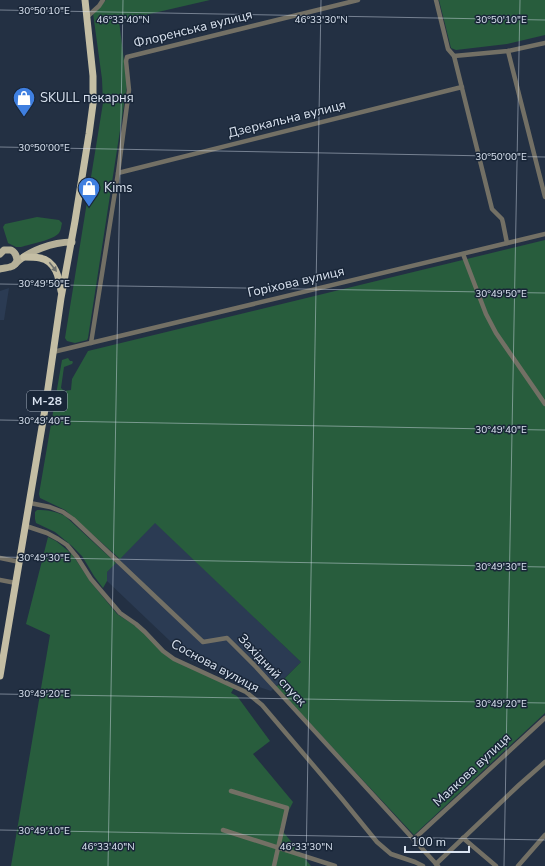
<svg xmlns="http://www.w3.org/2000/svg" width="545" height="866" viewBox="0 0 545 866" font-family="'Nunito Sans',sans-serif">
  <rect width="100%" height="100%" fill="#233043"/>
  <g fill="#2b3b53">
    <polygon points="9,288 4,320 0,320 0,291"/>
    <polygon points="155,522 301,662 271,691 238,680 190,660 107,581 107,572"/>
  </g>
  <g fill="#285d3d">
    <polygon points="106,0 210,0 119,21 127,85 88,338 87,340 75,343 67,341 65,338 103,103 102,79 93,13"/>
    <polygon points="439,0 545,0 545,35 507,44 456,50 451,48"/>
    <path d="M 37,217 L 59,220 L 62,223 C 61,227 61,230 59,233 C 53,240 31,244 21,247 L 16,247 L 8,243 L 3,227 L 5,224 Z"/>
    <polygon points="545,240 545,713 414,835 276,687 301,662 155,523 120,559 65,510 40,498 39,494 62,360 68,358 70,361 72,361 73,362 72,364 64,367 61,388 64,391 71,390 72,379 88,351"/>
    <path d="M 37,510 C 48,510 55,511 65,516 L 116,563 L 107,572 L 107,581 L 103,588 L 94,576 L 82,556 L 72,546 L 55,532 L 36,523 L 35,519 L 35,512 Z"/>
    <polygon points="48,537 56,541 72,554 90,581 117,614 142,630 162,651 234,688 231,693 237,696 270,741 253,754 293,802 280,828 311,866 11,866 50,635 26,624"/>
  </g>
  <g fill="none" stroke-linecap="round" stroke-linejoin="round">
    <g stroke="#737065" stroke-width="4.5">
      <polyline points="436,0 448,49 454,56 492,209 502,219 503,223 507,243"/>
      <polyline points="88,16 99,6 103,0"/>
      <polyline points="508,51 545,197"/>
      <polyline points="454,56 508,51 545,43"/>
      <polyline points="118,173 462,87"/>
      <polyline points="463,254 486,314 496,333 545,404"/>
      <polyline points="91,343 118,173 129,90 126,61 127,57 358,0"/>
      <polyline points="53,352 545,234"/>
      <polyline points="30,503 50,507 63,512 73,519 203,642 227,638 256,667 438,866"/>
      <polyline points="26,526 47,533 58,539 67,545 77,557 91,579 120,613 136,624 145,632 163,651 174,659 246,692 262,705 342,799 377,842 391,854 415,862 423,866"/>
      <polyline points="0,558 20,562"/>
      <polyline points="0,580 16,583"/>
      <polyline points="231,791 287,808 274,866"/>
      <polyline points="223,830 335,866"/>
      <polyline points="463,838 496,866"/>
      <polyline points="414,839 545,718"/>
      <polyline points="436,864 519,785 545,762"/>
      <polyline points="518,866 545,835"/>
    </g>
    <g stroke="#b6b199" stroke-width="7">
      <path d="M 0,254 L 4,250 L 11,250 C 18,254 20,265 10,267 C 7,268 3,268 0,269"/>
      <path d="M 15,264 C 28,251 53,242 72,242"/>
    </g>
    <g stroke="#c4bea4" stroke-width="7">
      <path d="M 24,257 C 29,257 35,257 40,258 C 56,261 59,278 61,291"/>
      <polyline points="0,676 45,409 61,298 75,221 89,134 93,104 93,76 85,0"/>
    </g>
  </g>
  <defs><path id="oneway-solid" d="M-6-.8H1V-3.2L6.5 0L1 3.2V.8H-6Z"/></defs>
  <use fill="#6e726e" href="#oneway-solid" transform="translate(53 267) rotate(52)"/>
  <path fill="none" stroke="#dbe4f1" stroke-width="1" stroke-opacity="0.45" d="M 0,10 L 545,20M 0,147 L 545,157M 0,284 L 545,293M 0,420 L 545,430M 0,557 L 545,567M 0,694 L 545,703M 0,830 L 545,840M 108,866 L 123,0M 306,866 L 321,0M 504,866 L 520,0"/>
  <defs>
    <g id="shop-pin" transform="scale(1.15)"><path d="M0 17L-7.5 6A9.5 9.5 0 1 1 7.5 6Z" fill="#3f7fe0" stroke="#192638"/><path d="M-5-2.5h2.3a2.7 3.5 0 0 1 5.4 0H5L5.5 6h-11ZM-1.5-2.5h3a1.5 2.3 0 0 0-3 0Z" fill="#fff"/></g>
  </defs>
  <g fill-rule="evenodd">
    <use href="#shop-pin" x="24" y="98"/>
    <use href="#shop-pin" x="89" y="188"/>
  </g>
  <g text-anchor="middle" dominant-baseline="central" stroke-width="3" stroke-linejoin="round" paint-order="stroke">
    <rect fill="#192638" stroke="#a1abba" stroke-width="1" x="27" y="391" width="40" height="20" rx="3"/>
    <g font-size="12" font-weight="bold" fill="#dbe4f1">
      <text x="47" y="401">М-28</text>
    </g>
    <g font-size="13" fill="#dbe4f1" stroke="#192638">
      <text transform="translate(193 29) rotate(-14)">Флоренська вулиця</text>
      <text transform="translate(287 119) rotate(-14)">Дзеркальна вулиця</text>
      <text transform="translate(296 282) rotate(-13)">Горіхова вулиця</text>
      <text transform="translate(215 666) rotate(28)">Соснова вулиця</text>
      <text transform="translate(272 670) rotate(47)">Західний спуск</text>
      <text transform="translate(472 770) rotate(-43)">Маякова вулиця</text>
    </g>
    <g font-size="13" fill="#dbe4f1" stroke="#192638" text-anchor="start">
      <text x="40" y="98">SKULL пекарня</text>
      <text x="104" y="188">Kims</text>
    </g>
  </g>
  <g font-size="10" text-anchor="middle" fill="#dbe4f1" stroke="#192638" stroke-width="3" stroke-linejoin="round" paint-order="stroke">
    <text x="44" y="14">30°50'10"E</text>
    <text x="501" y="23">30°50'10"E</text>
    <text x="123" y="23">46°33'40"N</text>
    <text x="321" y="23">46°33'30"N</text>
    <text x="44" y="151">30°50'00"E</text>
    <text x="501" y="160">30°50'00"E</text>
    <text x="44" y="287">30°49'50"E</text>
    <text x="501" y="297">30°49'50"E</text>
    <text x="44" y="424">30°49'40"E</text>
    <text x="501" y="433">30°49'40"E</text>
    <text x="44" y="561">30°49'30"E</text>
    <text x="501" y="570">30°49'30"E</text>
    <text x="44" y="697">30°49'20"E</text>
    <text x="501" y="707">30°49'20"E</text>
    <text x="44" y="834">30°49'10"E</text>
    <text x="108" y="850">46°33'40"N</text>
    <text x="306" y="850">46°33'30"N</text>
  </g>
  <path d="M405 846v6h64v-6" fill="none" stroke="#dbe4f1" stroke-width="2"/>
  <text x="411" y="846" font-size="12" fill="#dbe4f1" stroke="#192638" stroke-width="3" paint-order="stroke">100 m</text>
</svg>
